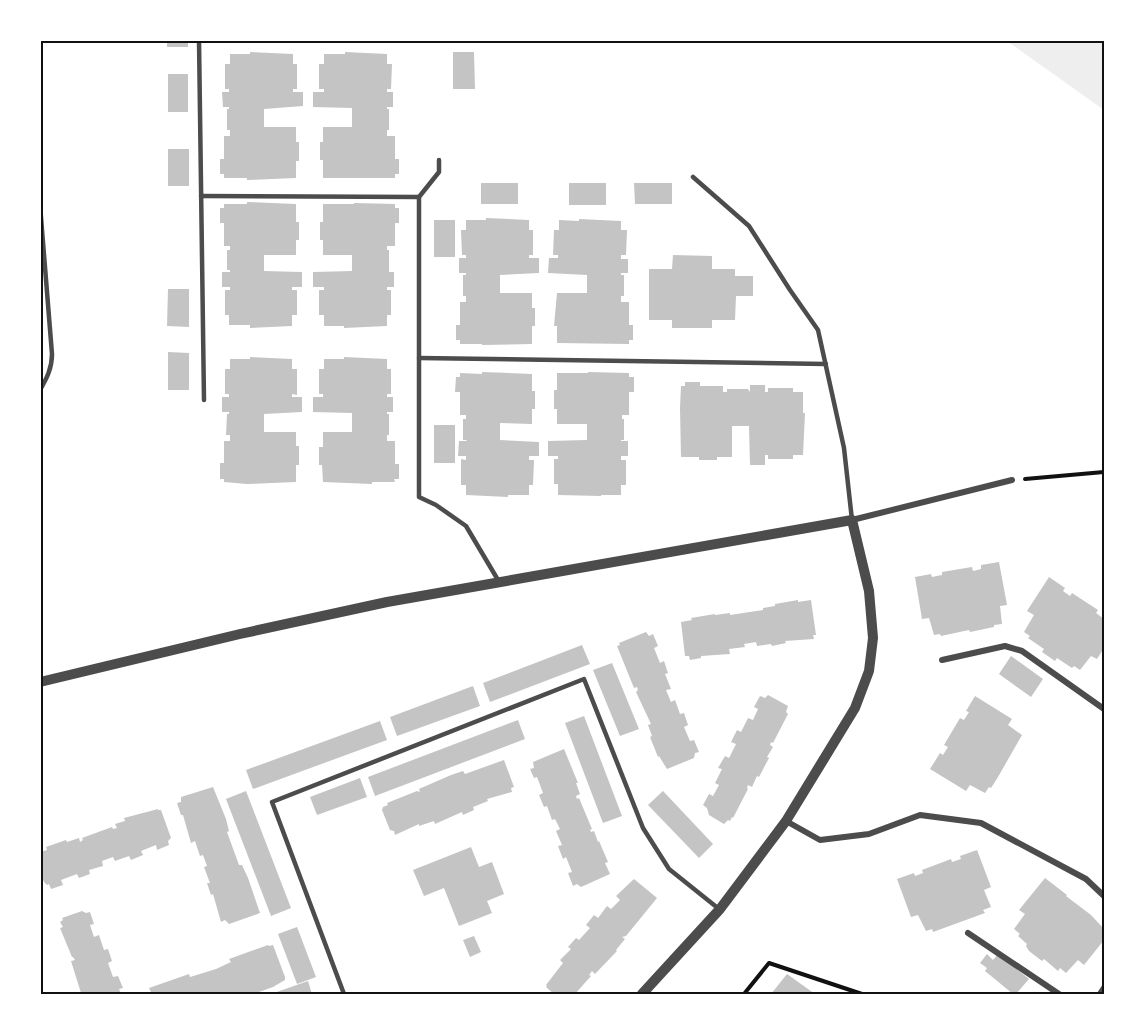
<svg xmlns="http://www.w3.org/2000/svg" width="1145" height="1035" viewBox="0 0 1145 1035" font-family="'Noto Serif',serif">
  <rect width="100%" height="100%" fill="#fff"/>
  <polygon fill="#eee" points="1007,41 1104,41 1104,110"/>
  <g fill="#c4c4c4">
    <rect x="167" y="40" width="21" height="7"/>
    <rect x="251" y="40" width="22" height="3"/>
    <rect x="343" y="40" width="23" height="3"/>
    <polygon points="250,52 293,54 293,64 297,64 297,89 293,89 293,92 303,92 303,106 264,109 264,127 296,127 296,142 299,142 299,161 296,161 296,178 247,180 247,178 224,178 224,174 220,174 220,159 224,159 224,136 230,136 230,130 227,130 227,109 229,109 229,107 223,107 222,92 229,92 229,89 225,89 225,64 230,64 230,54 250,54"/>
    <polygon points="345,52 387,54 387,64 392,64 391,89 387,89 387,92 393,92 393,107 387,107 387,109 389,109 389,130 387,130 387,136 395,136 395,159 399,159 399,174 395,174 395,178 323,178 323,160 320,160 320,142 323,142 323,127 352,127 352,108 313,107 313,92 324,92 324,89 319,89 319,64 324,64 324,54 345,54"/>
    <polygon points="453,52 474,52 475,89 453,89"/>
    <rect x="168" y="74" width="20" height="38"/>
    <rect x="168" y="149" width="21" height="37"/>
    <rect x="481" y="183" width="37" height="21"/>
    <rect x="569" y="183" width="37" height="22"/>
    <polygon points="634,183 672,183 672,204 635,204"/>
    <polygon points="247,202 296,204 296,222 299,222 299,240 296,240 296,255 264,255 264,271 302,272 302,287 292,287 292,290 297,290 297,315 292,315 292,326 250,328 250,325 229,325 229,315 225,315 225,290 230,290 230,287 222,287 222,272 230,272 230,270 227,270 227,250 230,250 230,246 224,246 224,223 220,223 220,208 224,208 224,204 247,204"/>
    <polygon points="354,203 395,204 395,208 399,208 399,223 395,223 395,246 387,246 387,250 389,250 389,272 394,272 394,287 387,287 387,290 391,290 391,315 387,315 387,326 344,328 344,326 324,326 324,315 319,315 319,290 324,290 324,287 313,287 313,272 352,271 352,255 323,255 323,240 320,240 320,222 323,222 323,204 354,204"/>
    <polygon points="486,218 529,220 529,230 533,230 533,255 529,255 529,258 539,258 539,273 500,275 500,293 532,293 532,308 535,308 535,326 532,326 532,344 482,345 482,344 460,344 460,340 456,340 456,325 460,325 460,302 466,302 466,296 463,296 463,275 466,275 466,273 459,273 459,258 466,258 466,255 462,255 461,230 466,230 466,220 486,220"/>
    <polygon points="579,219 621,221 621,230 627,230 626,255 621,255 621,259 628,259 628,273 621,273 621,275 624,275 624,296 621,296 621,302 629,302 629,325 633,325 633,340 629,340 629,344 557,343 557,326 554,326 557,293 587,293 587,275 548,273 549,258 558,258 558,255 553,255 554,230 559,230 559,220 579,221"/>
    <rect x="434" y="220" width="21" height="37"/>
    <polygon points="673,255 712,256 712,269 735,269 735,276 753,276 753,296 736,296 735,320 712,320 712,328 672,328 672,320 649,320 649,269 672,269"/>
    <polygon points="168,289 189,289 189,327 167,326"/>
    <polygon points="168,352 189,353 189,390 168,390"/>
    <polygon points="250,357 292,359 292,369 297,369 297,395 292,394 292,397 302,397 302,412 264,414 264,432 296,432 296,446 299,446 299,465 296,465 296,482 247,484 224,482 224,479 220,479 220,463 224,463 224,441 230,441 230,435 226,435 227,414 229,414 229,412 222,412 222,397 229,397 229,394 225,394 225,369 230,369 230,359 250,359"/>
    <polygon points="344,357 387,359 387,369 391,369 391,394 387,394 387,397 393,397 393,412 387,412 387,414 389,414 389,435 387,435 387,441 395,441 395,464 399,464 399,479 394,479 395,482 372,482 372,484 323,482 322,465 319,465 319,447 323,447 323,432 352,432 352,413 313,412 313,397 323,397 323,394 319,394 319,369 324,369 324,359 344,359"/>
    <polygon points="482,372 532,374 532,391 535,391 535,409 532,409 532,424 500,423 500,440 539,442 539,456 529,456 529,460 534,460 533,485 529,485 529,495 508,495 508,497 466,495 466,485 461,485 461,459 466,460 466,456 458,456 459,441 466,441 467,440 463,440 463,419 466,419 466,415 460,415 460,392 455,392 456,377 460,377 460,373 482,374"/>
    <polygon points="588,372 629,373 629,377 634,377 634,392 629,392 629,415 622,415 622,419 624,419 624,440 621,440 621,441 628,441 628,456 621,456 621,460 626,460 626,485 621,485 621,495 601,495 601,496 558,495 558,484 554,484 554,459 558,459 558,456 548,456 548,441 587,440 587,424 557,424 557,409 554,409 554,390 557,390 557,373 588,373"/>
    <polygon points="685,382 700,382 700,386 723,386 723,392 727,392 727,389 748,389 750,392 750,385 765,385 765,392 768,392 768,388 793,388 793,392 803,392 803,413 805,413 803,455 793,455 793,459 768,459 768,455 765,455 765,465 750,465 749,426 732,426 732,457 717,457 717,460 699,460 699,457 681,457 680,408 681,386 685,386"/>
    <rect x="434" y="425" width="21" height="38"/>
    <polygon points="999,562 1007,605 1000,606 1002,624 994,625 994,627 970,632 969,630 941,636 940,634 934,635 929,618 922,619 915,577 931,574 932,577 942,575 942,572 972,567 973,571 981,569 981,565"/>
    <polygon points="1049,577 1065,588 1063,591 1070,596 1072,593 1098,610 1096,613 1104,619 1104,648 1097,659 1091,656 1080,670 1074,666 1072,668 1057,658 1055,661 1042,652 1044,649 1028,638 1030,636 1024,632 1034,615 1027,611"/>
    <polygon points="798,600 798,602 811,600 816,635 813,635 814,639 785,641 786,643 772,646 771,644 757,646 756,642 744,644 745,647 729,649 730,654 701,656 701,658 690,660 689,656 685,656 681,622 692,620 691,618 715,614 715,615 730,613 730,615 763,610 763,608 775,606 775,604"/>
    <polygon points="646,632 649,636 653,634 658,646 654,648 660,663 664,661 668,673 665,674 671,689 666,690 671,702 675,700 680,714 684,713 688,725 684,727 690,741 694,740 699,752 695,753 694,758 667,769 659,756 658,757 650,737 652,736 648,725 651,724 636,692 638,690 637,687 634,688 617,646 620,645 619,643"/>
    <polygon points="582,645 590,664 490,702 483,683"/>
    <polygon points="1011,656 1043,679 1031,697 999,674"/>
    <polygon points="612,663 639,729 620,736 593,670"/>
    <polygon points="473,686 480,706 397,736 390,717"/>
    <polygon points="768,695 788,706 786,712 788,714 773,743 771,742 770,745 773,747 767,757 769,758 759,777 757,776 752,787 748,785 747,788 748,789 733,818 732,817 730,821 728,820 724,824 709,815 707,808 703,805 709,794 713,796 719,785 715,783 722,769 718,768 725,756 729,758 736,744 731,742 737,730 741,732 748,718 753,720 758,709 754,707 760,696 765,698"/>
    <polygon points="975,696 1012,719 1008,725 1022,735 998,777 991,788 989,787 985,793 970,785 966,791 930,769 940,753 943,755 948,747 944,745 960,718 964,720 969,712 966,711"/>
    <polygon points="584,716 622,816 603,823 565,723"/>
    <polygon points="518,720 525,739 375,796 368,777"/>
    <polygon points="380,721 387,740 253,789 246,770"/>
    <polygon points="564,749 578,783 576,783 580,794 576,796 577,799 579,798 592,829 590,830 591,832 594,831 598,842 599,841 608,862 605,863 610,874 581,887 577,884 573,886 568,873 572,872 566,857 563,859 558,846 562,845 556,831 560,829 555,819 552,820 547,806 544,807 539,795 543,793 537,777 534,778 530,769 534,768 533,762"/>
    <polygon points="504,760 514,787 511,788 512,792 487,799 488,801 473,807 474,810 463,815 462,812 435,824 434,821 419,826 419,824 395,835 394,831 390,830 382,810 383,807 388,805 387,803 417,791 420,792 419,789 451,775 463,771 465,774"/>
    <polygon points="360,778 367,797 317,815 310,797"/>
    <polygon points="213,787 226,819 229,831 227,832 239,865 242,865 248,878 260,913 229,924 225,920 221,922 213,894 211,895 207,883 210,883 204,867 207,866 203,855 200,856 195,841 191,843 183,815 181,815 177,803 181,802 181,797"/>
    <polygon points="246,791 291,908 271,916 226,799"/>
    <polygon points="663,791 713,844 699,858 648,805"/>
    <polygon points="158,809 158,810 161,810 171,838 168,841 169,845 157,850 156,845 141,851 143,855 131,860 129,856 115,861 113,857 102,861 103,866 89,870 90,874 79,878 77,874 61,880 63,885 51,889 49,884 47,885 44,882 40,871 40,852 47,850 46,847 66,840 67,842 79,838 80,842 83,840 82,838 112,827 113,829 117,828 115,824 125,821 124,818"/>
    <polygon points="471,847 479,867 492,862 504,894 487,901 492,913 459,926 444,888 424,896 413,870"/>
    <polygon points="977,850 991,887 984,890 991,907 983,910 985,913 933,932 932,929 926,931 918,915 911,917 897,879 914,873 915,876 923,873 922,870 951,859 952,862 961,859 960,856"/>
    <polygon points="1045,878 1067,895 1066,896 1091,915 1104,929 1104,940 1084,965 1078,960 1066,973 1060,968 1058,971 1044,959 1042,961 1029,951 1026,946 1027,944 1018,936 1020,934 1014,929 1025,914 1019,910"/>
    <polygon points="634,879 657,898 626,936 622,937 625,939 616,950 617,951 595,974 592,971 589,975 591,976 575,994 554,994 546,987 547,986 546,985 563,963 560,960 571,949 568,947 576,938 579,940 590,928 586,925 594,915 598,918 607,906 611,909 620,900 616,896"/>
    <polygon points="82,911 86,913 90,912 94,924 90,925 94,937 99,935 104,950 108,949 112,961 108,963 113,977 118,976 123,988 119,989 121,994 84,994 83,992 81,993 71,961 75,960 73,957 72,957 60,928 63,927 60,922 63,920 62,918"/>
    <polygon points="297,927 316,977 297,984 278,934"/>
    <polygon points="474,936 481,952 470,957 463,940"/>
    <polygon points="268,945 269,946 273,945 285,977 285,980 273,987 253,994 252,992 245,994 240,994 239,993 237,994 146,994 151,992 149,988 189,974 190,977 216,969 231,962 229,959"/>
    <polygon points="987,954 993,960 998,954 1029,979 1016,994 1013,994 985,971 987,968 980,963"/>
    <polygon points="787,974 815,994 771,994"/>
    <polygon points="308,981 312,994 271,994"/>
  </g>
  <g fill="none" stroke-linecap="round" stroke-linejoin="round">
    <g stroke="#111" stroke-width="4">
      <polyline points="1025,479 1104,472"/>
      <polyline points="744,994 769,963 862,994"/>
    </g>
    <g stroke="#4c4c4c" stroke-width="4.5">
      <polyline points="199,40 204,400"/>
      <polyline points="439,160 439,172 419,197 419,497 436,505 466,526 498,580"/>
      <polyline points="693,177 749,226 790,290 818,330 844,448 852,520"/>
      <polyline points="201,196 419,197"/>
      <path d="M 40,205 L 52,354 C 52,368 47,378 40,390"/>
      <polyline points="419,358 826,364"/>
      <polyline points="40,501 40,507"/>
      <polyline points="344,994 272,802 584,679 643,828 669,869 719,909"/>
    </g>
    <g stroke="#4c4c4c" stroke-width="6">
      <polyline points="852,520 1012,480"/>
      <polyline points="942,660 1005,646 1022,651 1104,709"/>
      <polyline points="786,821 820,840 869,834 920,815 981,823 1086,879 1104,896"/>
      <polyline points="968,933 1059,994"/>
      <polyline points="1100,994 1104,988"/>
    </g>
    <polyline stroke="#4c4c4c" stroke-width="10" points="40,682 240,634 387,602 852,520 869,591 873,638 869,671 855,708 786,821 720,909 642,994"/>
  </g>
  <rect width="1145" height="1035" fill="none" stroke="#ffffff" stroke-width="84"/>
  <rect x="42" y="42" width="1061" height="951" fill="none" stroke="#111" stroke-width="2"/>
</svg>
